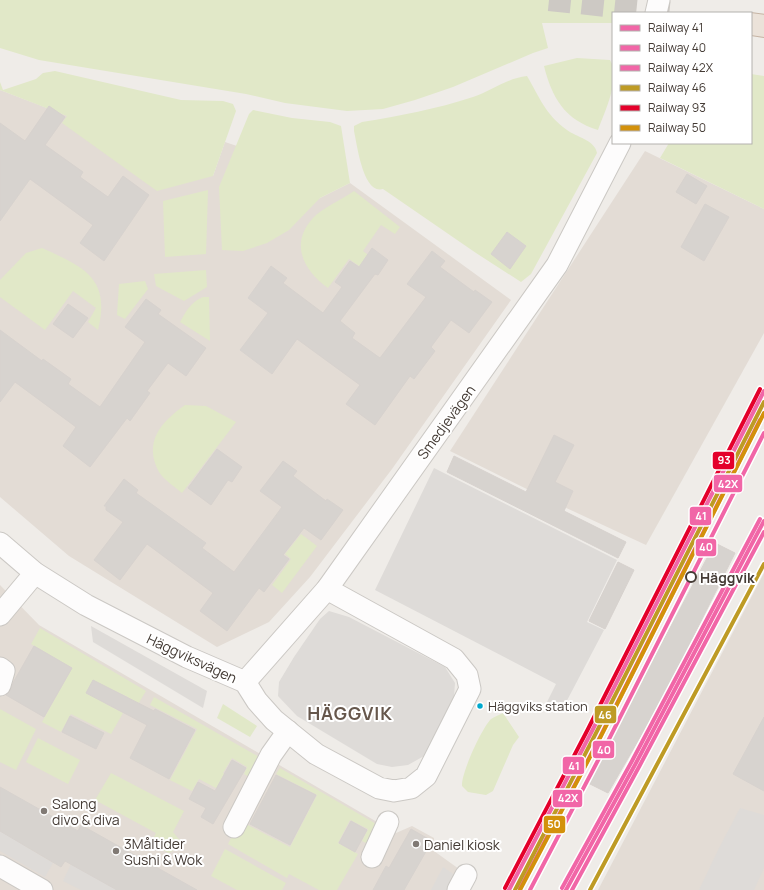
<svg xmlns="http://www.w3.org/2000/svg" width="764" height="890" viewBox="0 0 764 890" font-family="Manrope,sans-serif">
  <rect width="100%" height="100%" fill="#efece8"/>
  <g fill="#e3dcd5">
    <polygon points="0,90 68,116 63,123 213,176 225,142 237,146 249,145 316,200 350,183 511,300 392,469 310,577 269,622 217,647 69,556 0,497"/>
    <polygon points="645,151 764,209 764,333 646,545 547,499 450,451"/>
    <polygon points="764,573 764,890 598,890"/>
    <polygon points="0,585 39,625 396,833 412,826 434,838 434,851 459,869 451,890 0,890"/>
  </g>
  <g fill="#e1e8c8">
    <polygon points="0,0 636,0 636,13 613,13 613,23 542,23 548,48 533,53 453,87 415,100 383,109 347,111 285,103 246,94 39,60 0,48"/>
    <path d="M 577,58 L 610,60 C 621,78 605,111 598,130 C 565,120 552,98 544,66 Z"/>
    <polygon points="55,71 181,100 223,101 233,104 236,111 213,176 157,191 62,123 67,116 0,90 0,82 3,90 36,79 43,73"/>
    <polygon points="751,74 764,76 764,209 660,158 669,143 751,143"/>
    <path d="M 527,76 C 540,98 545,114 567,130 C 576,137 595,140 597,153 L 531,274 L 521,282 L 476,253 L 383,189 C 363,195 357,144 354,131 L 354,126 L 362,122 C 400,116 436,109 473,97 C 492,91 507,78 527,76 Z"/>
    <polygon points="253,110 292,118 330,122 341,126 350,183 320,198 289,230 267,243 243,251 222,250 219,187 249,114"/>
    <polygon points="208,190 206,254 165,257 163,201"/>
    <path d="M 354,191 L 400,227 L 395,234 L 381,225 L 363,251 L 376,261 L 368,272 L 349,259 L 328,288 C 304,271 289,244 313,218 C 322,208 343,199 354,191 Z"/>
    <path d="M 42,248 C 84,267 111,278 98,330 L 88,322 L 96,308 L 73,291 L 45,330 L 0,297 L 0,280 L 26,253 Z"/>
    <polygon points="206,270 207,287 184,301 156,286 154,274"/>
    <polygon points="145,281 148,289 125,319 117,315 119,284"/>
    <path d="M 203,297 L 209,297 L 210,341 L 180,322 C 186,311 191,302 203,297 Z"/>
    <path d="M 185,405 L 206,406 L 236,422 L 182,493 C 175,487 164,480 159,472 C 143,442 161,422 185,405 Z"/>
    <polygon points="301,534 317,546 282,593 272,585 291,559 285,554"/>
    <polygon points="40,628 146,691 137,706 127,700 128,697 113,690 106,704 123,713 111,734 71,714 61,732 42,722 72,668 31,644"/>
    <polygon points="154,697 261,758 251,778 244,774 247,767 232,758 223,773 237,781 229,795 199,779 192,791 170,780 197,729 150,705"/>
    <polygon points="223,704 257,726 250,737 217,718"/>
    <polygon points="0,709 36,729 16,770 0,762"/>
    <path d="M 503,713 L 519,737 L 513,745 L 493,791 L 486,795 L 468,792 L 462,786 C 461,773 482,728 491,719 C 494,717 499,715 503,713 Z"/>
    <polygon points="38,738 80,760 68,784 26,762"/>
    <polygon points="280,768 383,828 374,847 362,841 368,829 350,820 338,843 358,854 337,890 319,890 289,874 287,878 228,844 240,821 290,847 317,795 276,774"/>
    <polygon points="111,773 184,811 173,832 183,844 169,853 150,844 156,833 95,800"/>
    <polygon points="225,849 286,883 282,890 237,890 211,876"/>
  </g>
  <g fill="#dedbd8">
    <polygon points="434,468 617,560 587,622 604,630 562,710 547,702 556,684 375,590"/>
    <polygon points="329,611 349,617 445,667 455,683 454,697 432,741 424,756 408,765 392,767 377,764 297,716 278,696 279,682 294,657 320,619"/>
    <polygon points="91,626 207,691 203,708 93,642"/>
    <polygon points="740,808 764,815 764,868 754,890 699,890 718,850"/>
    <polygon points="0,831 53,863 45,877 0,851"/>
    <polygon points="71,864 117,890 81,890 63,881"/>
    <polygon points="443,867 458,877 451,890 431,890"/>
  </g>
  <g fill="#d7d3cf" stroke="#d7d2ce">
    <polygon points="49,106 65,117 45,145 83,172 80,177 108,197 123,176 149,195 104,261 80,243 93,225 30,179 0,221 0,123 25,141"/>
    <polygon points="687,174 707,186 696,204 676,192"/>
    <polygon points="705,204 729,217 704,261 681,247"/>
    <polygon points="507,232 526,246 510,269 491,254"/>
    <polygon points="372,248 388,260 378,275 375,274 340,321 355,333 352,338 380,358 426,297 407,284 432,251 445,261 440,267 474,292 475,290 492,302 469,333 451,320 431,347 435,351 414,379 410,376 375,425 346,404 360,385 297,339 272,374 240,350 268,313 248,298 271,266 287,278 283,283 323,313 342,287 335,282 350,261 359,267"/>
    <polygon points="146,299 161,310 158,314 206,348 186,376 168,363 147,391 150,393 130,421 127,418 90,467 63,446 76,427 15,382 0,402 0,330 42,361 43,359 71,379 68,384 100,407 145,342 125,327"/>
    <polygon points="68,304 88,318 73,338 53,324"/>
    <polygon points="554,435 574,445 555,482 573,491 564,511 626,542 618,558 447,472 454,456 526,492"/>
    <polygon points="217,449 242,467 232,482 228,480 211,505 188,488"/>
    <polygon points="283,461 297,471 293,476 326,501 327,499 343,510 321,540 304,528 283,555 289,559 264,592 259,588 227,631 200,611 213,593 147,544 120,580 94,560 123,522 106,510 106,506 104,506 124,479 138,490 136,493 206,543 202,548 234,572 282,507 260,491"/>
    <polygon points="715,543 735,553 662,699 608,793 588,783"/>
    <polygon points="618,562 634,570 605,629 589,621"/>
    <polygon points="34,646 72,668 44,717 6,695 11,689 14,681"/>
    <polygon points="93,680 154,711 155,709 195,730 169,779 130,758 147,725 86,693"/>
    <polygon points="70,716 104,733 96,749 62,732"/>
    <polygon points="764,717 764,791 733,774"/>
    <polygon points="232,760 246,768 213,824 201,817 206,808 189,799 198,782 215,791"/>
    <polygon points="276,775 316,795 290,845 250,824"/>
    <polygon points="0,787 78,831 81,825 197,890 117,890 65,861 61,867 0,831"/>
    <polygon points="351,821 367,830 355,852 339,843"/>
    <polygon points="411,829 432,841 404,890 373,890 386,866 389,868"/>
  </g>
  <g fill="none" stroke-linecap="round" stroke-linejoin="round">
    <polyline stroke="#cdc9c4" stroke-width="22" stroke-dasharray="22 11" stroke-linecap="butt" points="549,0 674,13"/>
    <g stroke="#cbc8c4" stroke-width="23">
      <g id="minor">
        <polyline points="656,13 659,0"/>
        <polyline points="0,543 35,573 86,605 187,657 245,682 257,701 274,720 316,754 379,788 394,791 411,788 426,776 470,689 467,675 454,659 327,589"/>
        <polyline points="0,615 35,573"/>
        <polyline points="0,668 4,671 0,685"/>
        <polyline points="245,682 327,589 557,265 620,143"/>
        <polyline points="234,827 271,755 288,731"/>
        <polyline points="372,857 388,822"/>
        <polyline points="0,866 42,890"/>
        <polyline points="458,890 466,875"/>
      </g>
    </g>
    <g stroke="#c6b4a4" stroke-width="24">
      <polyline id="highway" points="751,24 764,26"/>
    </g>
    <use href="#minor" stroke="#fdfcfc" stroke-width="21"/>
    <use href="#highway" stroke="#ebe2d9" stroke-width="22"/>
    <g stroke="#fff" stroke-width="7">
      <g id="rail-1">
        <polyline points="509,890 592,731 764,391"/>
        <polyline points="566,890 636,763 764,521"/>
      </g>
    </g>
    <g stroke="#fff" stroke-width="7">
      <g id="rail-2">
        <polyline points="530,890 605,747 764,433"/>
        <polyline points="572,890 640,765 764,532"/>
      </g>
    </g>
    <g stroke="#fff" stroke-width="7">
      <g id="rail-3">
        <polyline points="520,888 597,743 760,420"/>
        <polyline points="562,888 632,761 760,519"/>
      </g>
    </g>
    <g stroke="#fff" stroke-width="7">
      <g id="rail-4">
        <polyline points="515,890 596,733 764,402"/>
        <polyline points="590,890 764,564"/>
      </g>
    </g>
    <g stroke="#fff" stroke-width="7">
      <polyline id="rail-5" points="505,888 588,729 760,389"/>
    </g>
    <g stroke="#fff" stroke-width="7">
      <polyline id="rail-6" points="520,890 601,736 764,413"/>
    </g>
    <use href="#rail-1" stroke="#f166a7" stroke-width="4"/>
    <use href="#rail-2" stroke="#f166a7" stroke-width="4"/>
    <use href="#rail-3" stroke="#f166a7" stroke-width="4"/>
    <use href="#rail-4" stroke="#be9b25" stroke-width="4"/>
    <use href="#rail-5" stroke="#e4002b" stroke-width="4"/>
    <use href="#rail-6" stroke="#d3910b" stroke-width="4"/>
  </g>
  <circle fill="#fff" stroke="#443b35" stroke-width="2" cx="691" cy="577" r="5"/>
  <circle fill="#00a9ce" stroke="#fff" stroke-width="1.5" cx="480" cy="706" r="3.5"/>
  <g fill="#807974" stroke="#fff" stroke-width="1.5">
    <circle cx="44" cy="811" r="4"/>
    <circle cx="416" cy="844" r="4"/>
    <circle cx="116" cy="851" r="4"/>
  </g>
  <g text-anchor="middle" dominant-baseline="central" stroke-width="4" stroke-linejoin="round" paint-order="stroke">
    <g font-size="13" fill="#443b35" stroke="#fff" text-anchor="start">
      <text x="488" y="706">Häggviks station</text>
    </g>
    <g font-size="14" fill="#443b35" stroke="#fff">
      <text transform="translate(446 422) rotate(-54)">Smedjevägen</text>
      <text transform="translate(192 658) rotate(25)">Häggviksvägen</text>
    </g>
    <g font-size="14" font-weight="bold" fill="#443b35" stroke="#fff" text-anchor="start">
      <text x="700" y="577">Häggvik</text>
    </g>
    <g font-size="14" fill="#443b35" stroke="#fff" text-anchor="start">
      <text x="52" y="803">Salong<tspan x="52" dy="16">divo &amp; diva</tspan></text>
      <text x="124" y="843">3Måltider<tspan x="124" dy="16">Sushi &amp; Wok</tspan></text>
      <text x="424" y="844">Daniel kiosk</text>
    </g>
    <g font-size="18" font-weight="bold" letter-spacing="1" fill="#66574c" stroke="#fff">
      <text x="350" y="713">HÄGGVIK</text>
    </g>
  </g>
  <g stroke="#fff" stroke-width="1.5">
    <rect x="712" y="451" width="23" height="19" rx="4" fill="#e4002b"/>
    <rect x="713" y="474" width="30" height="19" rx="4" fill="#f166a7"/>
    <rect x="689" y="506" width="23" height="20" rx="4" fill="#f166a7"/>
    <rect x="695" y="538" width="22" height="19" rx="4" fill="#f166a7"/>
    <rect x="594" y="705" width="23" height="19" rx="4" fill="#be9b25"/>
    <rect x="592" y="740" width="23" height="19" rx="4" fill="#f166a7"/>
    <rect x="562" y="756" width="23" height="19" rx="4" fill="#f166a7"/>
    <rect x="552" y="789" width="31" height="19" rx="4" fill="#f166a7"/>
    <rect x="543" y="815" width="23" height="19" rx="4" fill="#d3910b"/>
  </g>
  <g font-size="11" text-anchor="middle" font-weight="bold" fill="#fff">
    <text x="724" y="464">93</text>
    <text x="728" y="488">42X</text>
    <text x="701" y="520">41</text>
    <text x="706" y="551">40</text>
    <text x="605" y="719">46</text>
    <text x="604" y="754">40</text>
    <text x="574" y="770">41</text>
    <text x="568" y="802">42X</text>
    <text x="554" y="828">50</text>
  </g>
  <rect x="612" y="12" width="140" height="132" fill="#ffffff" stroke="#b4b1ae"/>
  <rect x="620" y="25" width="20" height="6" fill="#f166a7" stroke="#b4b1ae"/>
  <text x="648" y="32" font-size="12" fill="#443b35">Railway 41</text>
  <rect x="620" y="45" width="20" height="6" fill="#f166a7" stroke="#b4b1ae"/>
  <text x="648" y="52" font-size="12" fill="#443b35">Railway 40</text>
  <rect x="620" y="65" width="20" height="6" fill="#f166a7" stroke="#b4b1ae"/>
  <text x="648" y="72" font-size="12" fill="#443b35">Railway 42X</text>
  <rect x="620" y="85" width="20" height="6" fill="#be9b25" stroke="#b4b1ae"/>
  <text x="648" y="92" font-size="12" fill="#443b35">Railway 46</text>
  <rect x="620" y="105" width="20" height="6" fill="#e4002b" stroke="#b4b1ae"/>
  <text x="648" y="112" font-size="12" fill="#443b35">Railway 93</text>
  <rect x="620" y="125" width="20" height="6" fill="#d3910b" stroke="#b4b1ae"/>
  <text x="648" y="132" font-size="12" fill="#443b35">Railway 50</text>
</svg>
